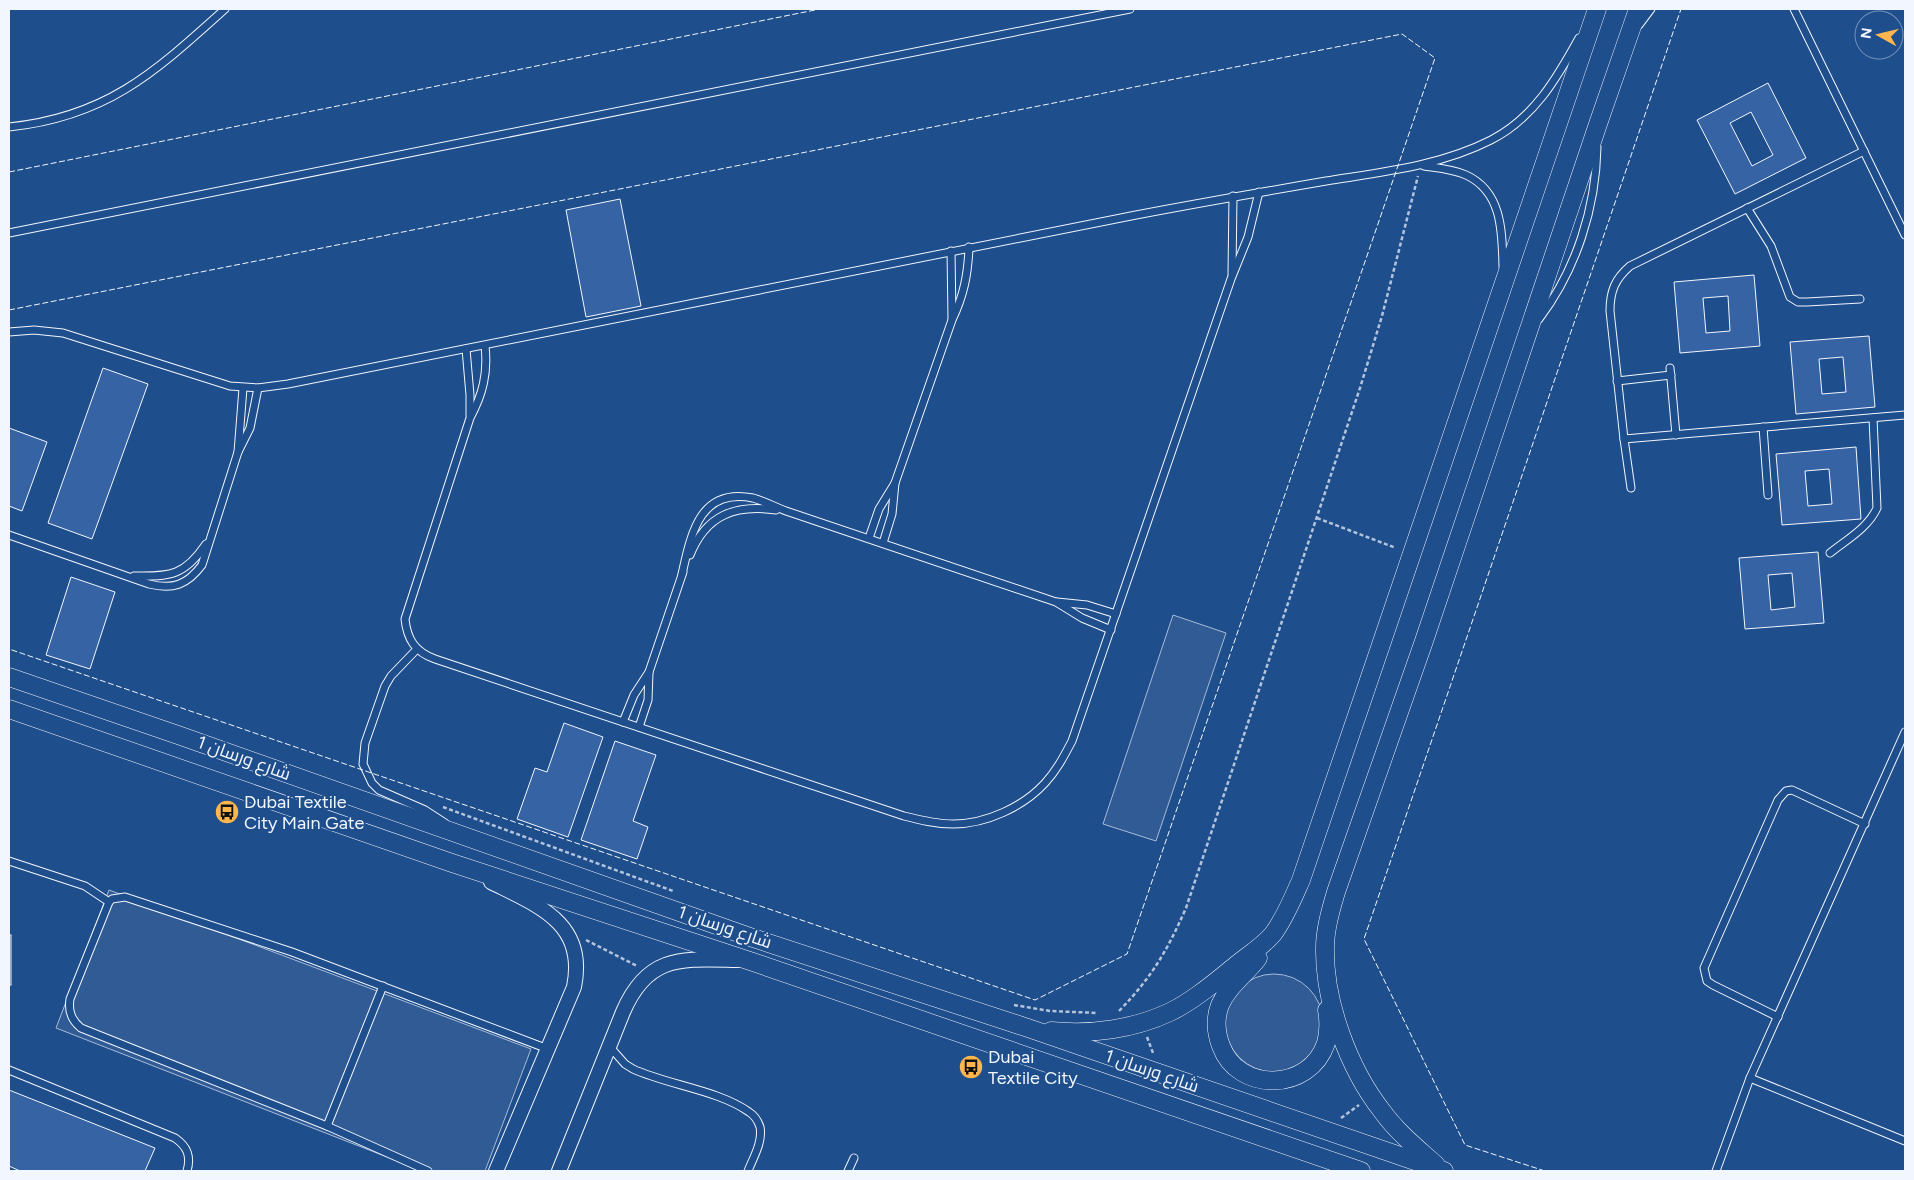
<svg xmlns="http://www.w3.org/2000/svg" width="1914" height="1180" viewBox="0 0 1914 1180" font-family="Figtree,Cairo,sans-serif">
  <rect width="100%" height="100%" fill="#1f4e8c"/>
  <g fill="#305b95" stroke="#a8bbd7">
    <polygon points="1173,615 1226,633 1156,841 1103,824"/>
    <polygon points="109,890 531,1049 485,1171 423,1171 56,1028"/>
    <circle cx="1274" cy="1023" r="49"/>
  </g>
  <g fill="#3563a3" stroke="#f2f6ff" fill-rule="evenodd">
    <path d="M 1768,83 L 1806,158 L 1735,194 L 1697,120 ZM 1751,112 L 1773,155 L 1752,166 L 1730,123 Z"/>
    <polygon points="620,199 641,306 586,317 566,210"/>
    <path d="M 1754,275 L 1760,346 L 1680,353 L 1674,282 ZM 1728,296 L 1730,331 L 1706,333 L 1703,298 Z"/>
    <path d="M 1869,336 L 1875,407 L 1796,414 L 1790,342 ZM 1843,357 L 1846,392 L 1822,394 L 1819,359 Z"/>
    <polygon points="103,368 148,384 92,539 48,523"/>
    <polygon points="9,428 47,442 22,511 9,506"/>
    <path d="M 1856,447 L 1861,519 L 1782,525 L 1776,454 ZM 1829,469 L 1832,504 L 1808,506 L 1805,471 Z"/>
    <path d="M 1818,552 L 1824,623 L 1745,629 L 1739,558 ZM 1792,573 L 1795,607 L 1771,610 L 1768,575 Z"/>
    <polygon points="71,577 115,592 90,669 46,655"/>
    <polygon points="564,723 603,737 568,837 517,819 535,768 547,772"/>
    <polygon points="615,741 656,755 633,821 648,827 637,859 581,840"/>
    <rect x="9" y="935" width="2" height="50"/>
    <polygon points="9,1090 155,1148 145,1171 20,1171 9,1166"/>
  </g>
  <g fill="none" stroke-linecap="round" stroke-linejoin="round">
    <g stroke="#f2f6ff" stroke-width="9">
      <g id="service">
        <polyline points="1794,9 1905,235"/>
        <polyline points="1639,25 1651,9"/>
        <path d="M 9,127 C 107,117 155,72 225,9"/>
        <path d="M 1424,166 C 1438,168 1453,169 1466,175 C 1503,192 1502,233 1503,267"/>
        <polyline points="1747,208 1771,246 1790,297 1798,302 1807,302 1860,299"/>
        <polyline points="9,233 1130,9"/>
        <polyline points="951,251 952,319"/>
        <polyline points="1232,274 1233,196"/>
        <path d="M 1539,319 C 1576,270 1596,208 1597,147"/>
        <path d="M 9,332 L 34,330 L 63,333 L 230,386 L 258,388 L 288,384 C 571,329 853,270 1136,215 C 1199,203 1262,192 1326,181 C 1382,172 1440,166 1491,140 C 1534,118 1557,78 1579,38"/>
        <path d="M 485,346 C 488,373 483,394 470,418 L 405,619 C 407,639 415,652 435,659 L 904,816 C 920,820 936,824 953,824 C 986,824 1023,807 1045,783 C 1057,770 1064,756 1072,741 L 1231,279 L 1248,237 L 1259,192"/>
        <polyline points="466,349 470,395 470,415"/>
        <polyline points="1670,368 1676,435"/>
        <polyline points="1617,381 1671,375"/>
        <polyline points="1763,427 1768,495"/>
        <polyline points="1624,439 1905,415"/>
        <polyline points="238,452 243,388"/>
        <path d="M 1631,488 L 1624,439 L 1610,311 C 1610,291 1615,279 1630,266 L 1864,151"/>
        <path d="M 9,535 L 149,584 C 173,590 187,585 202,565 L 238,452 L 250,428 L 258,388"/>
        <polyline points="869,538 879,509 895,483"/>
        <path d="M 883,543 L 892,514 L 895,483 L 952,320 C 964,295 968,274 969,247"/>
        <path d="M 1830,553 C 1846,540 1868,528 1877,508 L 1873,418"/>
        <path d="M 690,555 C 706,515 735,504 776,510"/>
        <path d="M 682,574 C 691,535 699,487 753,498 C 764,501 775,507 786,511 L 1056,602 L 1082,618 L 1111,630"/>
        <path d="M 134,576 C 171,577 185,575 206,544"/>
        <polyline points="1057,602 1087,605 1116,614"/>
        <polyline points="417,649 391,676 385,686 365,743 363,764 372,783 379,790 425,810 445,823"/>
        <polyline points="623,722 634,695 649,672 683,572"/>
        <polyline points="639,727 648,700 649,673"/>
        <polyline points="9,861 85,886 109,902"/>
        <polyline points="1778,1017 1713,985 1707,981 1704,968 1778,800 1786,791 1792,790 1865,824"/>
        <path d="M 610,1047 L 625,1064 L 633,1069 C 668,1085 718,1090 749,1112 C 754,1115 758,1121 760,1127 C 763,1142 753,1158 748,1171"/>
        <path d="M 9,1070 L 175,1138 C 188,1147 191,1157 187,1171"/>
        <polyline points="1750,1078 1905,1141"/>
        <polyline points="327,1126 383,986"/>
        <path d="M 428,1171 L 327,1126 L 81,1028 C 71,1020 68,1011 70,999 L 109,902 L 112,899 L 125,897 L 292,952 L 548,1049"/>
        <polyline points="848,1171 854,1158"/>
        <polyline points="1716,1171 1750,1078 1905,732"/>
      </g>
    </g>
    <g stroke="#f2f6ff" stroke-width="16">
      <g id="minor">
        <path d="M 491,882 C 539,906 587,923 574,987 L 496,1171"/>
        <path d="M 559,1171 L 623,1012 C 648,954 682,959 737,960"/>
      </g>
    </g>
    <g stroke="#f2f6ff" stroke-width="19">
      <g id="tertiary">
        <polyline points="9,677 178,735 750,937 1028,1028 1444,1171"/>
        <polyline points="9,709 452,863 750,961 1361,1171"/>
        <path d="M 1258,958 C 1246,974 1228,986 1220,1005 C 1215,1018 1216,1033 1221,1046 C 1238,1093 1310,1092 1326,1043 C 1329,1032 1329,1021 1327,1010"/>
        <path d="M 1051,1031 C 1091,1035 1134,1029 1170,1012 C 1193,1001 1215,982 1235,966 C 1247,956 1263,946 1273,934 C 1285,918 1293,898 1301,880 L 1597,9"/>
        <path d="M 1436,1165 C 1417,1148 1397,1132 1382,1111 C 1349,1069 1324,1002 1325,948 C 1325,929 1331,909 1336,892 L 1424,641 L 1598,124 L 1638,9"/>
      </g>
    </g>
    <g stroke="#b3c4dc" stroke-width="2.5" stroke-dasharray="4 2.5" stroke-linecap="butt">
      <polyline points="1317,518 1396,548"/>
      <polyline points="443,807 673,891"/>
      <polyline points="586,940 637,966"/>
      <polyline points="1014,1005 1050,1011 1098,1013"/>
      <path d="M 1119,1011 C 1152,977 1167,951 1186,908 L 1360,388 L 1382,316 L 1418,176"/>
      <polyline points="1147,1037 1153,1053"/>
      <polyline points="1341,1118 1359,1105"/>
    </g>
    <use href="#service" stroke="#1f4e8c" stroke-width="7"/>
    <use href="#minor" stroke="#1f4e8c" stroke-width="14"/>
    <use href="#tertiary" stroke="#1f4e8c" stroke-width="18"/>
    <g stroke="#f2f6ff" stroke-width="1" stroke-dasharray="6 2.5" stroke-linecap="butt">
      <polyline points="9,172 820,9"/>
      <polyline points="9,310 1402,34 1435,58 1127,954 1035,1000 9,649"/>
      <polyline points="1545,1171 1465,1145 1364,939 1681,9"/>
    </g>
  </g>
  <defs>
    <g id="bus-disc" transform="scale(1.25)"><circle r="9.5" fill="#ffb74d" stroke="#1f4e8c"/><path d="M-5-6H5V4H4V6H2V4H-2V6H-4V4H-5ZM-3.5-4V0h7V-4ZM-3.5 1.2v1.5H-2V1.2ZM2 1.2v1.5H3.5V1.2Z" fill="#111"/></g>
  </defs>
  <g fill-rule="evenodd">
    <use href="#bus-disc" x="227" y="812"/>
    <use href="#bus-disc" x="971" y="1067"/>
  </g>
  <g text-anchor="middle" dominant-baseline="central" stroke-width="4" stroke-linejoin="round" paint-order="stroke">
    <g font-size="18" fill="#f2f6ff" stroke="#1f4e8c">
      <text transform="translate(244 758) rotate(20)">شارع ورسان 1</text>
      <text transform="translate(725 927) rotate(19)">شارع ورسان 1</text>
      <text transform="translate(1152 1071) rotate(19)">شارع ورسان 1</text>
    </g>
    <g font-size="18" fill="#f2f6ff" stroke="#1f4e8c" text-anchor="start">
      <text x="244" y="802">Dubai Textile<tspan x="244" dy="21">City Main Gate</tspan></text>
      <text x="988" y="1057">Dubai<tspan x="988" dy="21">Textile City</tspan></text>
    </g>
  </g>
  <rect width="1914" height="1180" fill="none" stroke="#f2f6ff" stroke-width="20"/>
  <g transform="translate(1879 35) rotate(278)"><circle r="24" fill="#1f4e8c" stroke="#7391ba"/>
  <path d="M0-4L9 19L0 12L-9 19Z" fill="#ffb74d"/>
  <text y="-8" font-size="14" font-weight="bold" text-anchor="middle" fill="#f2f6ff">N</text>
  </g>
</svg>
